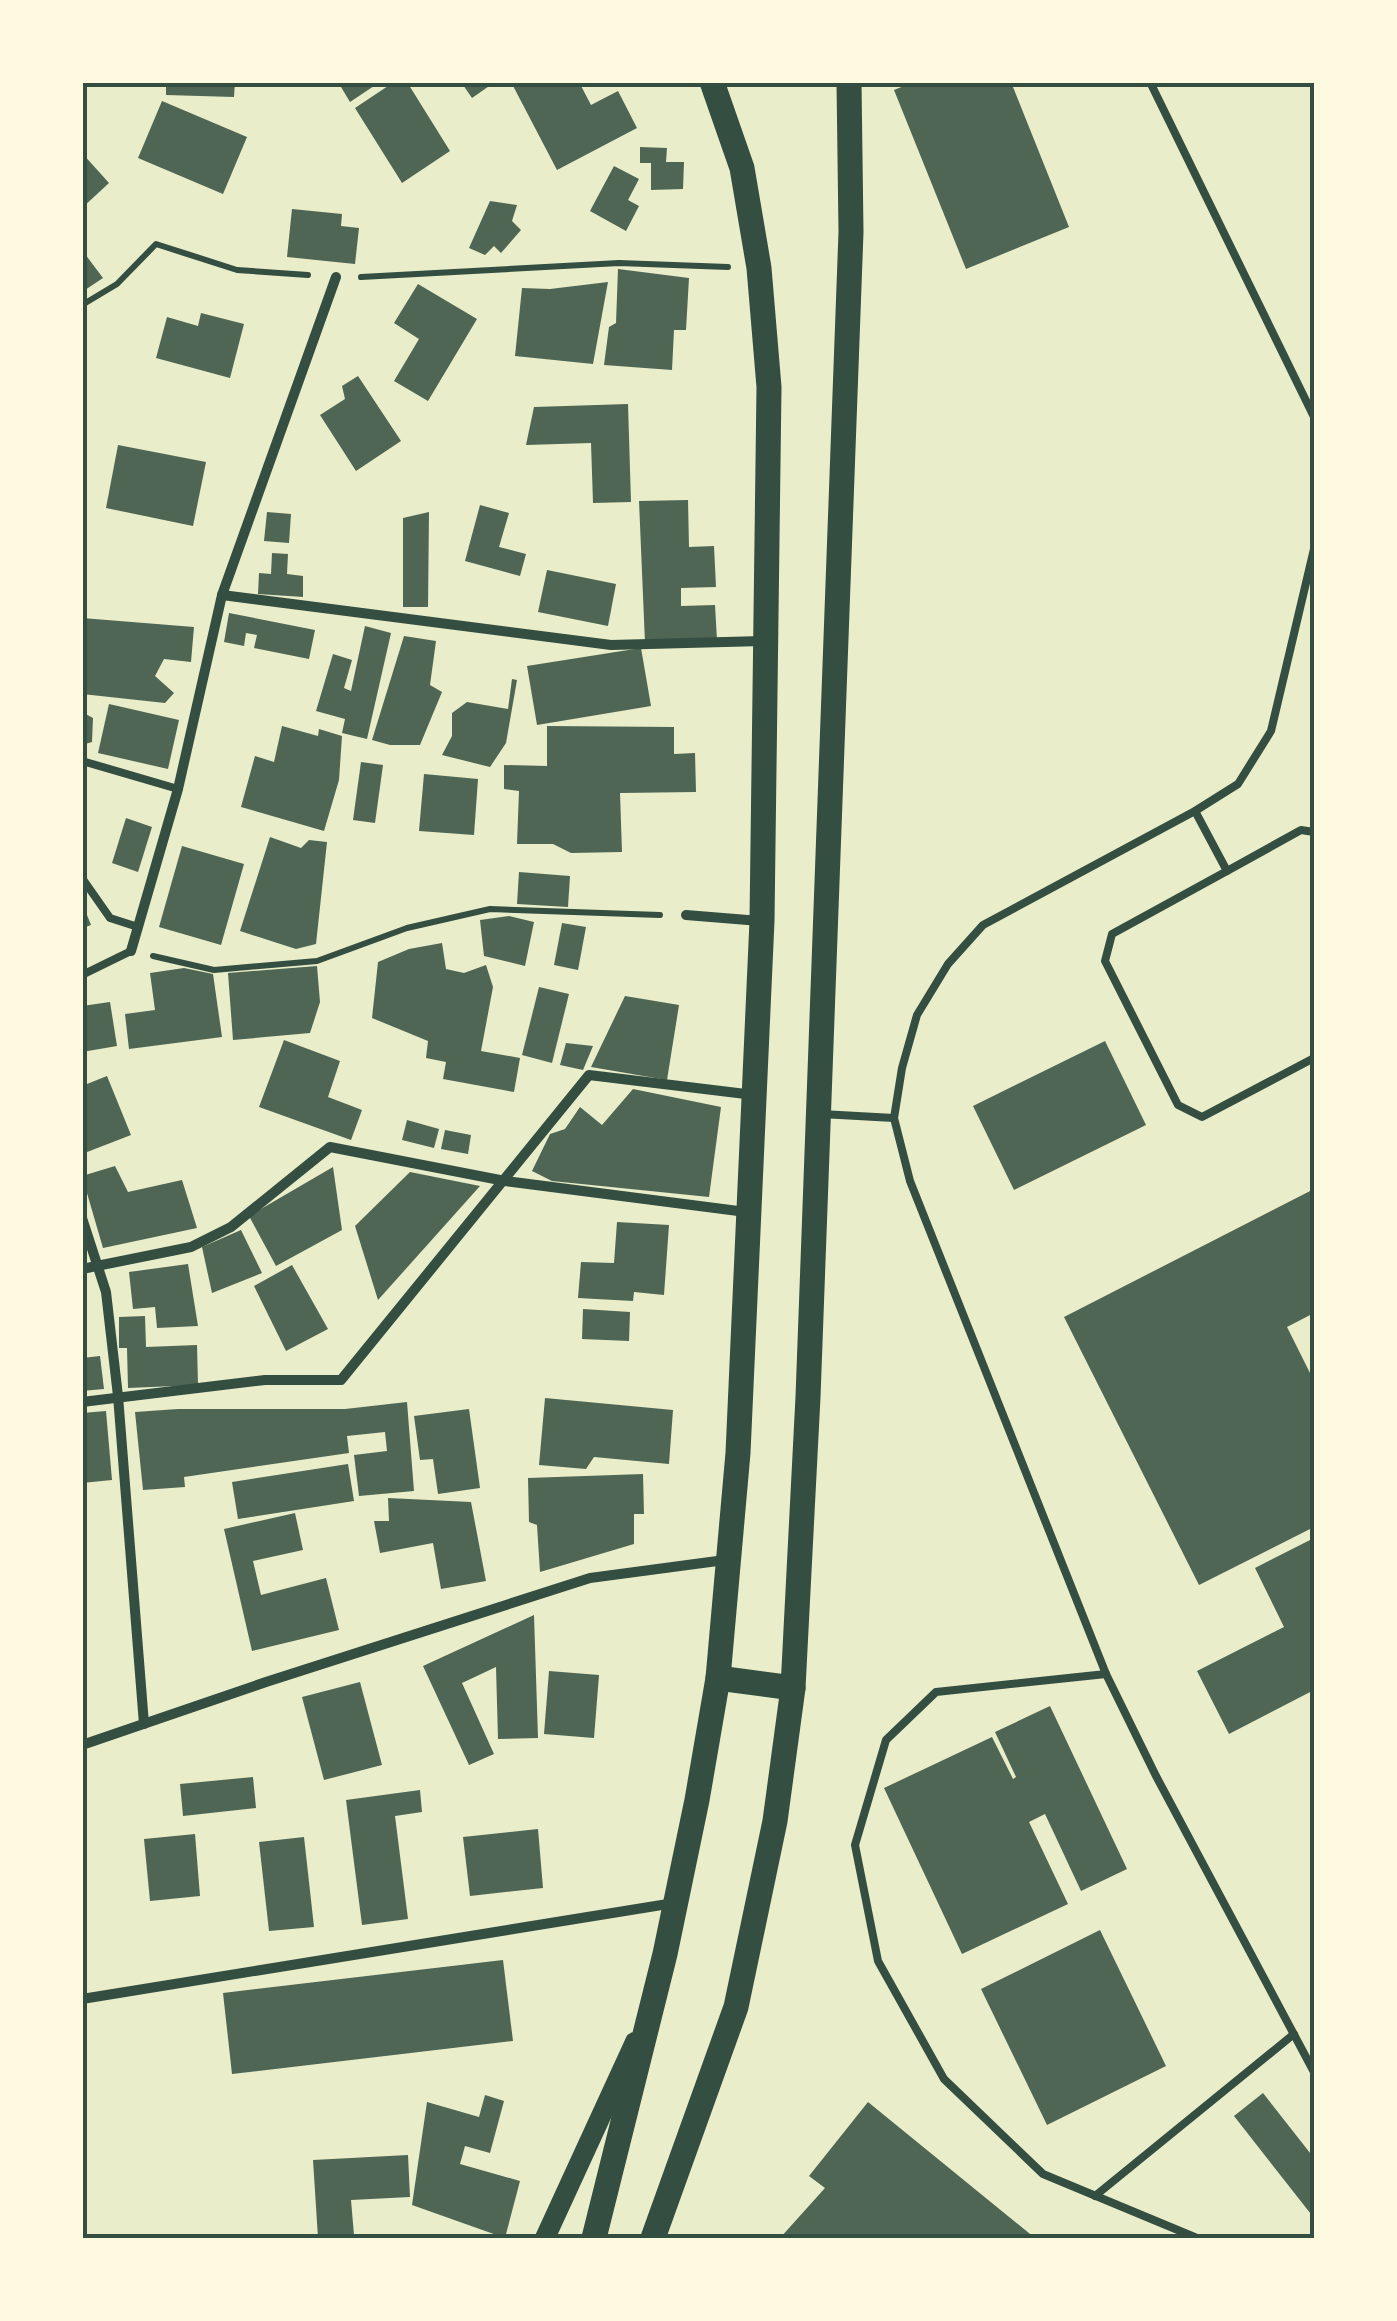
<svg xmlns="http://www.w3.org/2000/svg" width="1397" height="2321" viewBox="0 0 1397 2321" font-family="'Golos Text',sans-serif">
  <rect width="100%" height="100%" fill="#e9edc9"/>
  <g fill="#4f6655">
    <polygon points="166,82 235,82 234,97 166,95"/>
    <polygon points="338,82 380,82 350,102"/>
    <polygon points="394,82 407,82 450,151 402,183 355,108"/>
    <polygon points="461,82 495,82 472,98"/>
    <polygon points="511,82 579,82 591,105 618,91 637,128 557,170"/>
    <polygon points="914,82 1011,82 1069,227 966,269 894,90"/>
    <polygon points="162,101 247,137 223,194 138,158"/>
    <polygon points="640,147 667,148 666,162 684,162 683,189 651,190 651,163 640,163"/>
    <polygon points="82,153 109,183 82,208"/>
    <polygon points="614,166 639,179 628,200 639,206 626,231 590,211"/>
    <polygon points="490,201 517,205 512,221 521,230 501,253 494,246 485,255 469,248"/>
    <polygon points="292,209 342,214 341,226 359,228 355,264 287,257"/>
    <polygon points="82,250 103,278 82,292"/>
    <polygon points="618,269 689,278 686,330 674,330 672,370 604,365 609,327 616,323"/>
    <polygon points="608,282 593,364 515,356 522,288 550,289"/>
    <polygon points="418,284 477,319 428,401 394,381 419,339 394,323"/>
    <polygon points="201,313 244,324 230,378 156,358 167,317 198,326"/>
    <polygon points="358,376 401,441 356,471 320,415 345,399 342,386"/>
    <polygon points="628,404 631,502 593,503 591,443 526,445 534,407"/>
    <polygon points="118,445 206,462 193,526 106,508"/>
    <polygon points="688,500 689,547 714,546 716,587 681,588 681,606 715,605 717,640 645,643 639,501"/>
    <polygon points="480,505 509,513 499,547 526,554 520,576 465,561"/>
    <polygon points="267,512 291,514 289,543 264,541"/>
    <polygon points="429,512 428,607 403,607 403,518"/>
    <polygon points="272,553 288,554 287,574 303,576 303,597 258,594 259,573 271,574"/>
    <polygon points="547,570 616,584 608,626 538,612"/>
    <polygon points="229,613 315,630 309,659 254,648 257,635 246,633 244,646 224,642"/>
    <polygon points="82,618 194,627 191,662 164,659 155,676 174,693 165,703 82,694"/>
    <polygon points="365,626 391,633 367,739 342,733 345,719 316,711 333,654 352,660 344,688 351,691"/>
    <polygon points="404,636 436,641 430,685 442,692 420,745 390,745 372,740"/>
    <polygon points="641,648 651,706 537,725 527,666"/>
    <polygon points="512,679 517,680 506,743 490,767 442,755 452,736 452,713 467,702 508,709"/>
    <polygon points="109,704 179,720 168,769 98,753"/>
    <polygon points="82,712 93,718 92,742 82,745"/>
    <polygon points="282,726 318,736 319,729 342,736 339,780 324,831 241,807 255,756 274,762"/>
    <polygon points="547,726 674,727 674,754 695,753 696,792 620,793 622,852 571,853 553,844 517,844 519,791 504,789 504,765 547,766"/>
    <polygon points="361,762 383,765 375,823 353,820"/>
    <polygon points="424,774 478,779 474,835 419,831"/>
    <polygon points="126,818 152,827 138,872 112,863"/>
    <polygon points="270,837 301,848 309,840 327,842 316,944 296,949 240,931"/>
    <polygon points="182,846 244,864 221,945 159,927"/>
    <polygon points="519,872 570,876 568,907 517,904"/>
    <polygon points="83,905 91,925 83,928"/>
    <polygon points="509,916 534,922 525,966 484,956 480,920"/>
    <polygon points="562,923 586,927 578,970 554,965"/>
    <polygon points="442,943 446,969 464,973 486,965 493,987 481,1051 520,1058 514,1092 443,1079 446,1062 426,1058 428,1041 372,1018 378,962 409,949"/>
    <polygon points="317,966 320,1002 310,1033 233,1040 228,973"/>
    <polygon points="184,968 213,974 222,1037 129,1049 125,1014 155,1010 150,973"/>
    <polygon points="539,987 569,994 552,1063 522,1055"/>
    <polygon points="625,996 679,1005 667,1080 591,1067"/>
    <polygon points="110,1002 117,1046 82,1052 82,1006"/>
    <polygon points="284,1040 340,1061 328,1097 362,1110 351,1140 259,1107"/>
    <polygon points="1105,1041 1146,1125 1014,1190 973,1106"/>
    <polygon points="566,1043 593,1046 583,1070 560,1065"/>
    <polygon points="107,1076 131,1135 82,1154 82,1086"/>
    <polygon points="633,1089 721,1107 709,1197 552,1181 532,1171 550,1134 565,1129 580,1107 602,1125"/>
    <polygon points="407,1120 439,1129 434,1148 402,1140"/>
    <polygon points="445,1130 471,1135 468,1154 441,1149"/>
    <polygon points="115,1166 128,1192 182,1180 197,1228 103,1248 82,1176"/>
    <polygon points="333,1167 342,1230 276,1266 249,1216"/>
    <polygon points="410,1172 480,1186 378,1300 355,1226"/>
    <polygon points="1314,1189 1314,1313 1287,1327 1314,1381 1314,1527 1199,1585 1064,1317"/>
    <polygon points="617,1222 669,1225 664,1295 634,1292 633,1301 578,1298 581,1262 614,1263"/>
    <polygon points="241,1230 262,1273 212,1293 202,1247"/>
    <polygon points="188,1264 198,1326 157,1328 155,1307 133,1309 129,1272"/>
    <polygon points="292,1265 328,1329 286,1351 254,1286"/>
    <polygon points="583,1309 630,1312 629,1341 582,1339"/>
    <polygon points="145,1316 146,1347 197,1345 198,1385 128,1388 127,1348 119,1348 119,1317"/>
    <polygon points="100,1356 104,1389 82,1391 82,1358"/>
    <polygon points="545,1398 673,1410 669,1464 594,1457 586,1469 539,1465"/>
    <polygon points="407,1402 414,1491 359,1496 354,1455 387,1451 385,1432 347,1436 349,1453 184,1477 185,1487 143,1490 135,1412 178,1409 345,1409"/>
    <polygon points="469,1409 480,1488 438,1494 433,1459 420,1460 414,1416"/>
    <polygon points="106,1411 112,1480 82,1483 82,1413"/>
    <polygon points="348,1464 354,1501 238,1519 232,1482"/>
    <polygon points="643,1474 644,1514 634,1514 634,1544 540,1572 537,1525 529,1522 528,1478"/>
    <polygon points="388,1498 471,1502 486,1581 441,1589 433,1543 380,1553 374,1521 389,1521"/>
    <polygon points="295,1513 303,1550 253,1561 261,1595 326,1578 339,1630 252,1651 224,1529"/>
    <polygon points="1314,1538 1314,1690 1229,1734 1197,1671 1284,1627 1255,1568"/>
    <polygon points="534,1615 538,1738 498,1739 496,1667 462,1683 494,1754 469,1765 423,1666"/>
    <polygon points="549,1671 599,1675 594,1738 544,1734"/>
    <polygon points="360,1682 382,1765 324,1780 302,1697"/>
    <polygon points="1050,1706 1127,1869 1081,1891 1045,1814 1029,1822 1068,1904 962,1954 884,1788 992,1737 1013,1779 1016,1777 995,1732"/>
    <polygon points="253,1777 256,1808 183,1816 180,1784"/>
    <polygon points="420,1790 422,1812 395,1816 408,1919 362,1925 346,1800"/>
    <polygon points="538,1829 543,1888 470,1896 463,1837"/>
    <polygon points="195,1834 200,1896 150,1901 144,1839"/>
    <polygon points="304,1837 314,1927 269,1931 259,1842"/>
    <polygon points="1100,1930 1166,2066 1047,2125 981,1989"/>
    <polygon points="503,1960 513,2041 232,2074 223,1993"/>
    <polygon points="1263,2093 1314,2158 1314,2218 1234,2116"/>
    <polygon points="485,2095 504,2101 490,2153 465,2146 460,2164 520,2181 505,2238 412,2205 427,2102 479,2117"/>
    <polygon points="868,2102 1035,2238 780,2238 825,2188 809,2176"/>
    <polygon points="408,2155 410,2197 351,2200 354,2235 318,2238 313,2160"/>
  </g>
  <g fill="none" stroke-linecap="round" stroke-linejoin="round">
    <g stroke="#344e41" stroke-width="6">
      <polyline points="361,277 619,263 728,267"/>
      <polyline points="82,305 117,284 156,244 237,270 308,275"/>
      <polyline points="153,956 214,970 317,961 407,928 490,909 660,915"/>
    </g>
    <g stroke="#344e41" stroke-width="8">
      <polyline points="1150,82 1314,417"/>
      <polyline points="82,761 178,789"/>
      <polyline points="1195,811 1227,871 1301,830 1314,832"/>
      <polyline points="1227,871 1112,934 1105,961 1178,1105 1202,1117 1314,1058"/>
      <polyline points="82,878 110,918 138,927"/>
      <polyline points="82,975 131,951"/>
      <polyline points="821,1114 894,1118 902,1068 917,1015 948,964 983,925 1195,811 1238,784 1271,731 1314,549"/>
      <polyline points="894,1118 910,1181 1106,1674 1156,1776 1314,2072"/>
      <polyline points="1106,1674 936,1692 886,1740 855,1845 878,1961 944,2079 1043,2174 1197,2238"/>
      <polyline points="1095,2196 1294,2034"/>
    </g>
    <g stroke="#344e41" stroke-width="10">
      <polyline points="222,595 611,645 763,641"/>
      <polyline points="686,915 760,921"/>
      <polyline points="131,951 178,789 222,595 336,277"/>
      <polyline points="82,1218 106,1292 118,1396 144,1724"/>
      <polyline points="82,1269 191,1247 231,1227 330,1147 505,1181 746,1212"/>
      <polyline points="82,1402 265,1380 341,1380 589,1075 754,1095"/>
      <polyline points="82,1745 266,1682 590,1578 725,1560"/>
      <polyline points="82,1999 674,1903"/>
    </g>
    <polyline stroke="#344e41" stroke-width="20" points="545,2238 635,2042"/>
    <g stroke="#344e41" stroke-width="25">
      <polyline points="718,1678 793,1688"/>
      <polyline points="594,2238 665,1954 697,1800 718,1678 738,1453 762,921 769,387 759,268 742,168 712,82"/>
      <polyline points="653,2238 736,2007 775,1821 793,1688 808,1397 851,232 849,82"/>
    </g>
  </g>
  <rect width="1397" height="2321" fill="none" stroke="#fefae0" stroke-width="170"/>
  <rect x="85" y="85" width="1227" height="2151" fill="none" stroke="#344e41" stroke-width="4"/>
</svg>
